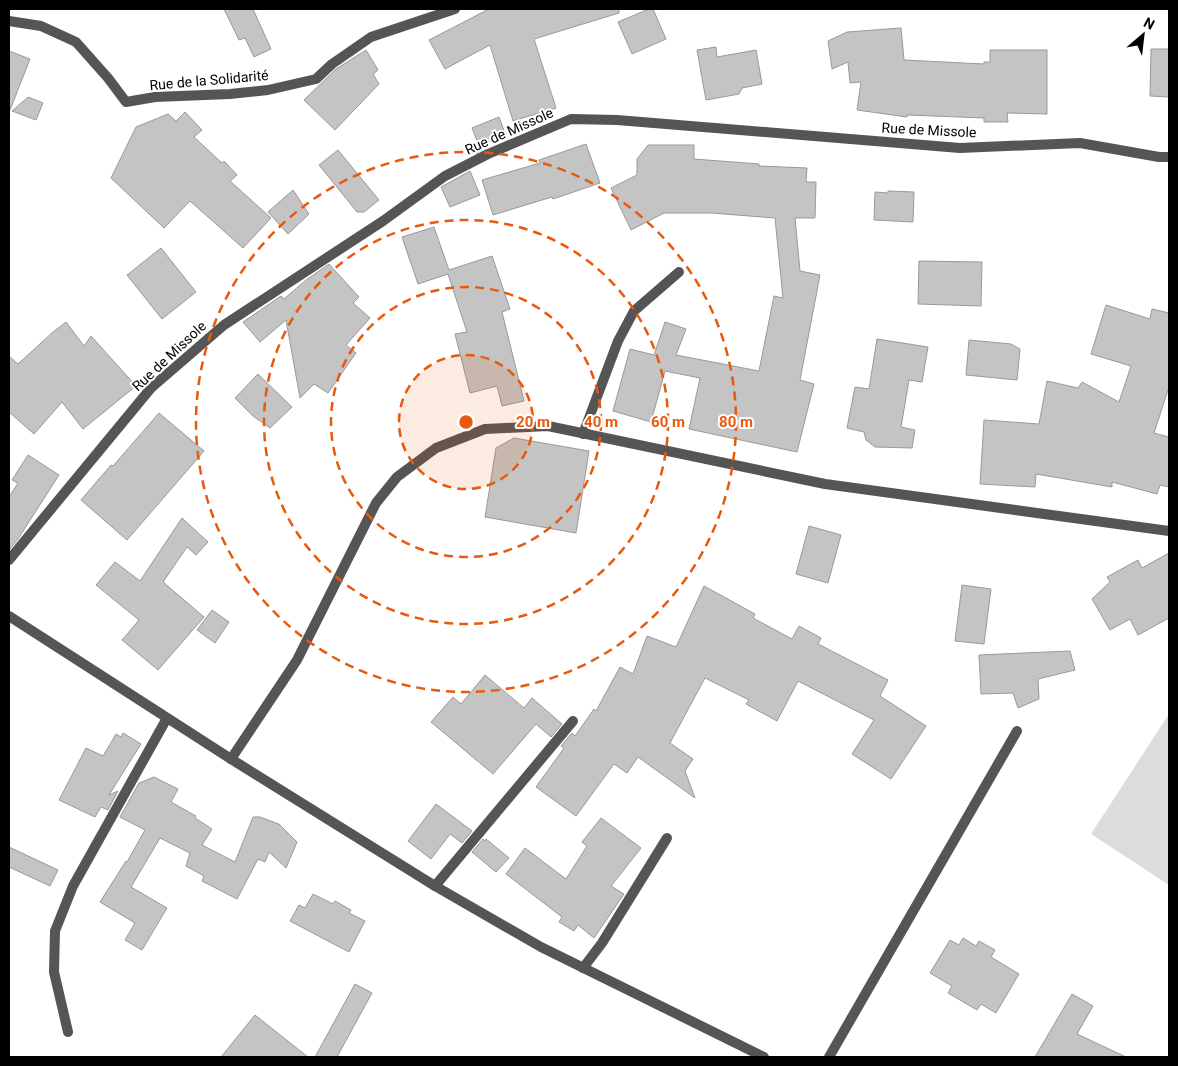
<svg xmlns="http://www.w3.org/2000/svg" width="1178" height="1066" viewBox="0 0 1178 1066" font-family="Roboto,sans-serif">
  <rect width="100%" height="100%" fill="#fff"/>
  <polygon fill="#dcdcdc" points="1169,714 1169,885 1091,834"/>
  <g fill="#c4c4c4" stroke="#999">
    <polygon points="224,9 253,9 271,49 254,57 245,38 239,40"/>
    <polygon points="489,9 619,9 619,13 534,39 556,108 513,121 490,45 445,69 429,40"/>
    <polygon points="649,9 653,9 666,39 632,54 618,22"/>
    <polygon points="901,28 904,60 984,64 984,62 990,62 990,50 1047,50 1047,114 1007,113 1008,122 984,122 984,118 907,115 907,117 857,110 861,82 850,83 848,62 832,69 828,41 847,32"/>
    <polygon points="716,47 717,57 756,50 762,84 742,88 739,94 706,100 697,50"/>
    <polygon points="1151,49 1169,49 1169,97 1150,96"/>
    <polygon points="366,50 378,70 373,74 379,84 335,130 304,100 336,69"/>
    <polygon points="9,51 30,59 10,110 9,109"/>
    <polygon points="28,97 43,103 36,120 12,111"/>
    <polygon points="185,112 202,130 194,137 222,163 224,161 237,175 230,181 271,218 243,248 190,201 164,228 111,178 136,127 168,114 176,121"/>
    <polygon points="499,117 506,136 479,146 472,128"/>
    <polygon points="586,144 600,183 553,199 552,197 493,215 482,180 540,163 539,160"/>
    <polygon points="648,145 694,145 694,159 759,164 759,166 807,168 806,182 816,182 815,218 795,218 800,271 820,275 800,380 814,384 797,452 689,429 700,378 665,371 651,422 613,411 630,349 654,355 665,322 686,329 676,355 759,371 774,296 783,298 775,218 711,213 664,213 631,230 611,188 637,175 637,159"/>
    <polygon points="338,150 379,200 364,212 357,212 319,165"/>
    <polygon points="470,171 480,195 450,207 441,187"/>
    <polygon points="293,190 309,214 288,234 268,212"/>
    <polygon points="888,191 914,192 913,222 874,220 875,192 888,193"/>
    <polygon points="434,227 449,270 492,256 510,309 502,312 524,401 502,406 497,386 470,393 455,334 467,332 448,274 418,284 402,237"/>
    <polygon points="161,248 196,292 162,319 127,275"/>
    <polygon points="919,261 982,262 981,306 918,304"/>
    <polygon points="329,264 359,297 353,303 370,318 346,345 356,353 328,393 314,384 300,398 286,320 260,342 243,322 281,296 284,299 306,280"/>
    <polygon points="1106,305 1150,319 1152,309 1169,313 1169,387 1154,433 1169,437 1169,487 1160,485 1157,494 1112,482 1112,487 1036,474 1035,487 980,484 984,420 1039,424 1047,381 1078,388 1082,382 1119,402 1131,366 1091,354"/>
    <polygon points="66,322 84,346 91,336 136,386 83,429 62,402 34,434 9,412 9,356 18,364 53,332"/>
    <polygon points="877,339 928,347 922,382 909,380 901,427 915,430 912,448 875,447 866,440 864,432 847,428 855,387 869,389"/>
    <polygon points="969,340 1011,344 1020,349 1017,380 966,375"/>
    <polygon points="258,374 292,407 270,428 253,416 235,398"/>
    <polygon points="159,413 204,451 127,540 81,500 111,465 113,466"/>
    <polygon points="514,438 589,451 576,533 485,517 496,448"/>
    <polygon points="28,455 59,475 18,539 9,550 9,497 18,483 12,480"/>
    <polygon points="182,518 208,542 196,555 187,547 163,582 204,617 158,670 122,640 139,620 96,585 115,562 140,581"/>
    <polygon points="809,526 841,535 828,583 796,574"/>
    <polygon points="1169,553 1169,618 1138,635 1130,619 1110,630 1092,599 1110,582 1107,577 1138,560 1142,568"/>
    <polygon points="962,585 991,589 984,644 955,641"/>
    <polygon points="704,586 755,614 753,618 792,639 799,626 821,638 818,644 888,680 880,696 926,726 891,779 852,754 874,720 798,681 777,721 746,704 749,700 705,678 670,743 693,759 685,771 695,798 638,757 627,773 614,764 576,816 536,787 564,748 561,746 572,733 575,736 594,709 596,711 620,667 633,674 647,636 676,647"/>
    <polygon points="212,610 229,622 215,643 197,630"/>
    <polygon points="1070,651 1075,670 1038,679 1039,699 1018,708 1013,693 981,694 979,655"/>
    <polygon points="485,675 524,708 532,698 562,724 551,737 536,724 493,774 431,722 453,697 461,704"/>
    <polygon points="123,733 141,744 109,795 118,791 108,810 101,807 95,817 59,800 86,748 103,756 116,734 121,737"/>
    <polygon points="154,777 178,789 171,802 196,816 195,818 212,829 202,845 235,862 253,817 260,817 279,824 297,842 286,868 269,852 265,862 258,859 237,899 202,881 204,876 186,866 190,853 160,838 131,887 167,908 142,950 125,940 135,923 100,902 126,861 127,862 145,830 120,817 139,783"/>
    <polygon points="436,804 472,831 462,843 450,834 431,859 408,841"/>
    <polygon points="601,818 641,848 611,886 624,894 594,938 578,925 574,931 559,922 562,917 506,874 525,848 566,879 587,846 582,842"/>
    <polygon points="483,839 485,841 486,839 509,858 496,872 472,852"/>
    <polygon points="9,847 58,870 50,886 9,867"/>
    <polygon points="313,894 333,904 335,901 351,910 349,913 365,921 349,952 290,921 299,905 305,908"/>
    <polygon points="963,938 976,946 979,941 995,950 991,957 1019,974 996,1013 981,1004 977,1010 948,993 952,986 930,973 950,940 959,945"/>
    <polygon points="355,984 372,993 337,1057 315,1057"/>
    <polygon points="1072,994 1093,1006 1077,1034 1126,1057 1035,1057"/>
    <polygon points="255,1015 308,1057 221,1057"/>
  </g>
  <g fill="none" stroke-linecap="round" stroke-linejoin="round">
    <g stroke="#555" stroke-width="10">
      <polyline points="9,21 41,26 76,42 108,78 126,102 155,97 230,94 268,90 316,79 332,64 371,37 455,9"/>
      <polyline points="583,434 618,341 634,311 679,272"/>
      <polyline points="9,560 151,388 224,325 383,221 445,176 488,154 571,119 617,120 960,148 1080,143 1159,157 1169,157"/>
      <polyline points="231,759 297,660 376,503 397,477 436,448 485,429 548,426 825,484 1169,531"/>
      <polyline points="435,886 573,721"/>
      <polyline points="583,968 602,943 667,838"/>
      <polyline points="68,1032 54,972 55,931 73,886 167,718"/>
      <polyline points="829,1057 1017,731"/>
    </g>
    <polyline stroke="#555" stroke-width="10" points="9,616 231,759 435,886 541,947 764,1057"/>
  </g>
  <circle cx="466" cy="422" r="67" fill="#e8590c" fill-opacity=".12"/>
  <g fill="none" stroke="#e8590c" stroke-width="2.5" stroke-dasharray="9 6">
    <circle cx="466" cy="422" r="67"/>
    <circle cx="466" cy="422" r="135"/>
    <circle cx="466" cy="422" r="202"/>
    <circle cx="466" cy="422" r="270"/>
  </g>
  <g text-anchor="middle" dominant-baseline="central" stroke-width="4" stroke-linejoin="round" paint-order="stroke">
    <g font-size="14" fill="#000" stroke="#fff">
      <text transform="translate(209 80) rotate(-5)">Rue de la Solidarité</text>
      <text transform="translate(929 130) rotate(3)">Rue de Missole</text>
      <text transform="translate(509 131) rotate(-24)">Rue de Missole</text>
      <text transform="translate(169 356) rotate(-43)">Rue de Missole</text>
    </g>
  </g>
  <circle cx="466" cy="422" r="8" fill="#e8590c" stroke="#fff" stroke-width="2.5"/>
  <g font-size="15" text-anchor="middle" font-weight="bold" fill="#e8590c" stroke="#fff" stroke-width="4" stroke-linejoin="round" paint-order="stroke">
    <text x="533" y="427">20 m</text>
    <text x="601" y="427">40 m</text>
    <text x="668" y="427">60 m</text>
    <text x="736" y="427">80 m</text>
  </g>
  <rect width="1178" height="1066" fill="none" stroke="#000000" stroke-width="20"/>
  <g transform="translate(1143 35) rotate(28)" stroke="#ffffff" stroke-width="4" paint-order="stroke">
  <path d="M0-4L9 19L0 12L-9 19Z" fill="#000000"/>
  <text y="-8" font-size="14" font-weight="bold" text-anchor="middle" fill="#000000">N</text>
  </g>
</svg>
